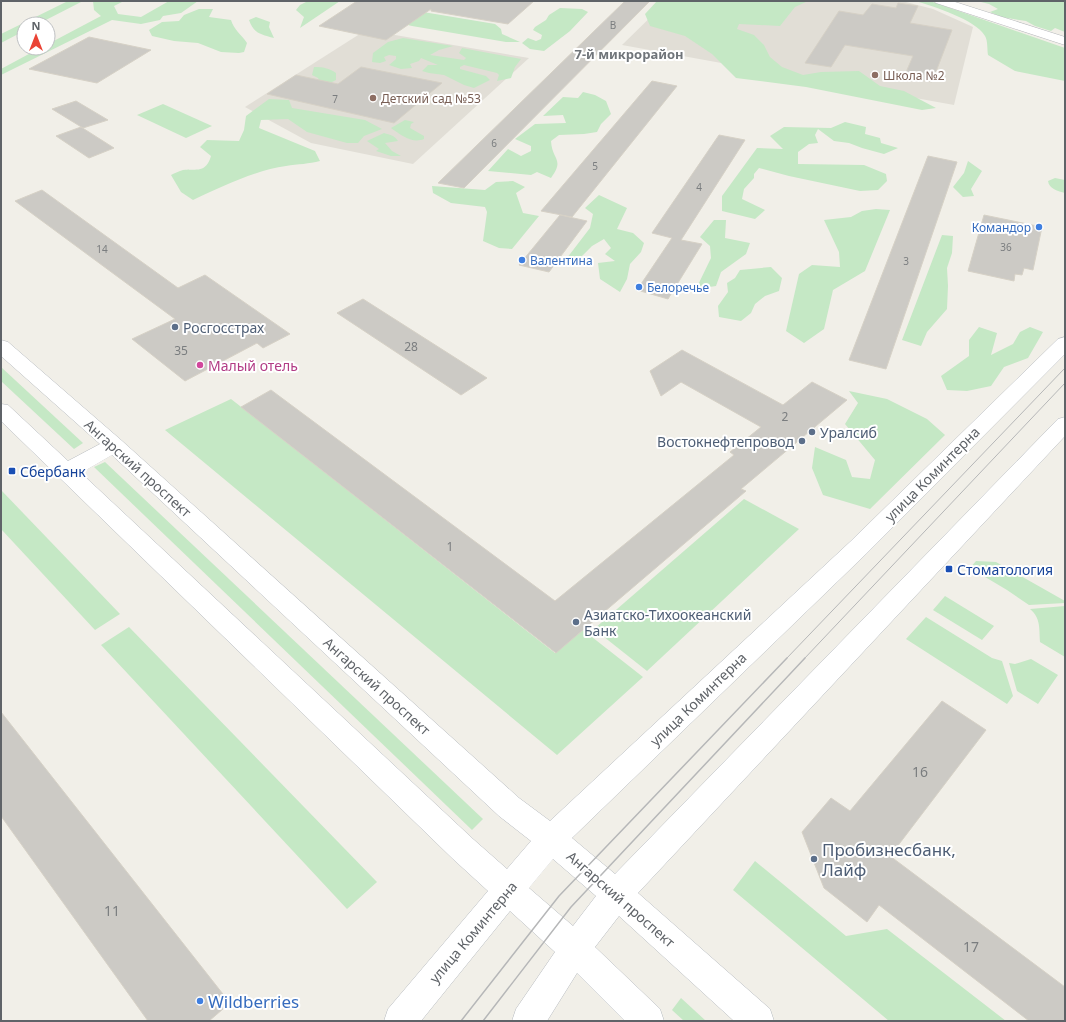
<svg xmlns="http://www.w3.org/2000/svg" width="1066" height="1022" viewBox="0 0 1066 1022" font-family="'Noto Sans',sans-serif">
  <rect width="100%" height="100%" fill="#f1efe8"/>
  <g fill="#e1ded6">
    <polygon points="667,1 902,1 933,9 973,27 954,105 622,45"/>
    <polygon points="366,30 529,58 413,164 311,143 245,107"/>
  </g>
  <g fill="#c5e8c5">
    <polygon points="68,1 83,1 38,24 24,24 24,31 1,43 1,34"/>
    <polygon points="93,1 124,1 114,6 118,14 141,17 169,1 198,1 181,13 163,16 160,20 141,24 112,20 1,75 1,69 40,48 48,48 48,44 101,16 94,10"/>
    <polygon points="308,1 340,1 300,28 304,17 296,10 300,5"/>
    <polygon points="657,1 808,1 795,7 780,26 739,24 737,29 754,35 764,45 770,57 782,67 803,75 821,72 859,71 880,86 904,91 936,108 922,110 806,87 736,78 712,54 685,36 650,26 645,14"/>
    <path d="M 916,1 L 930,1 L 1065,48 L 1065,81 L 1015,71 L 988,55 C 987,49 988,41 985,36 C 975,19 934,7 916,1 Z"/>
    <polygon points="977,1 1065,1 1065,32 1055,28 1051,31 1035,26 1026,21 1001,17 990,12 998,9 989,4"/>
    <polygon points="399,8 495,24 501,29 502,34 520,42 506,42 412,26 382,19"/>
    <polygon points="560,8 582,9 588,12 570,31 544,51 530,49 522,43 528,38 536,41 541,39 542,35 533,30 535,27 546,20 549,15"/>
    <path d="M 199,9 L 213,9 L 209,17 L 231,20 C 234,30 241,34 247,43 L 244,52 L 239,53 L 221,52 L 198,43 L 174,41 L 152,36 L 149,30 L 162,22 L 179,21 L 184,15 Z"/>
    <path d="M 256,17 L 270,22 L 269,27 L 274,38 C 261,34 254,34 249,20 Z"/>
    <polygon points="403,38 453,46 439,50 430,55 464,60 466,58 459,53 462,48 521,59 515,67 511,78 497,81 499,75 497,73 464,65 460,67 460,69 486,76 490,80 474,88 464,85 444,75 429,73 422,71 428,65 438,65 421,58 419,61 410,64 412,68 401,69 389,65 396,59 396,56 389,55 384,57 386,61 380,63 372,62 373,53 388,42"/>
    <path d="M 314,67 C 323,67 329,68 336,73 L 336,80 L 328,84 L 321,84 L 318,78 L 312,75 Z"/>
    <path d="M 583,92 L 595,95 L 606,101 L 611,114 L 601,124 L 597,132 L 584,134 L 559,135 L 551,141 C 552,160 565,159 551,178 L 537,172 L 531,175 L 488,171 L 508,149 L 521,156 L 531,151 L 531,146 L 515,139 L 535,124 L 566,123 L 563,115 L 543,116 L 563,97 L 578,98 Z"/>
    <path d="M 269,99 L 289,100 L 292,108 L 365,120 L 382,129 L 364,136 L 358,143 L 347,143 L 307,132 L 288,119 L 261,120 L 259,128 L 315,151 L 320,161 C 309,164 298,164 286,166 C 256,170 221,187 193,200 L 181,192 L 171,175 C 175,173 179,171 183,170 C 197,169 206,173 211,156 L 200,147 L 207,140 L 239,141 L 244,130 L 246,116 Z"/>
    <polygon points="163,104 212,126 186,138 137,115"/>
    <path d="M 405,120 L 414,122 L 411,124 L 410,128 L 424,136 L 424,139 C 412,144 401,135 391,128 Z"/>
    <polygon points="845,122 866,127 865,134 880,138 881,143 898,148 884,154 862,148 849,143 834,141 818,129 815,135 818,143 809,144 798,152 798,164 864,165 886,174 887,181 878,190 860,191 789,176 759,168 754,174 754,178 744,189 742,199 765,210 755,219 722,211 722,196 757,148 783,149 770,136 784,127 831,128"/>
    <path d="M 384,133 C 390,135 394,135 398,141 L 385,143 L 392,151 L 401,156 L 391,156 L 376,151 L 379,149 L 367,141 Z"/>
    <polygon points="968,161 982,171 971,189 974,196 963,197 953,187 964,173"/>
    <path d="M 1055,178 L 1065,180 L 1065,193 C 1058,191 1049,189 1048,181 Z"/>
    <polygon points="513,181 525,187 516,193 523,213 539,216 512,249 499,248 483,241 487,212 485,207 451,203 433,193 432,186 485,190 496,182"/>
    <polygon points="599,195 627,208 617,229 633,233 644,243 641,252 630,264 627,279 620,292 600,279 598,263 615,261 605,254 611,248 604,239 592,246 576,262 567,258 590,228 593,214 585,208"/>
    <polygon points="876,209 890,210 865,271 833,290 824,329 804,343 786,331 799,274 812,265 840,267 839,252 824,220 851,217 862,211"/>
    <polygon points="714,220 726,220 725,238 750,243 746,254 721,272 716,286 696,289 711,258 710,246 700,237"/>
    <polygon points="942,235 953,236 952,253 947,268 948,286 947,309 927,332 921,346 902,340"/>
    <polygon points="771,267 782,278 779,291 765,296 755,304 751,313 741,321 719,317 718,306 728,292 727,283 735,278 740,270"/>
    <polygon points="979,327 997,333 991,355 1013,344 1020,332 1030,327 1043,332 1028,358 1004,367 991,386 967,391 947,390 941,376 969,356 969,340"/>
    <polygon points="1,367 83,443 74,449 1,381"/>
    <polygon points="849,391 887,399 927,419 945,435 870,509 823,495 812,468 815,447 846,460 852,477 870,479 875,460 845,424 858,403"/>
    <polygon points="231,399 555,653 583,630 643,677 557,755 165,430"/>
    <polygon points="105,462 483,819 472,830 94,467"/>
    <polygon points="1,490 120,614 95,630 1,529"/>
    <polygon points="744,499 799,529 647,671 594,629"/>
    <polygon points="976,561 996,562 1065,601 1065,603 1029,605 1007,590 970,568"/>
    <polygon points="945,596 994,626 982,640 933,610"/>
    <path d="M 1065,606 L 1065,657 L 1040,642 C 1039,629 1041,618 1030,609 Z"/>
    <polygon points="926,617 992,658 1002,661 1013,696 1007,704 906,639"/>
    <polygon points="129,627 377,882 347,909 101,645"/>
    <polygon points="1031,659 1058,675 1038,704 1017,691 1009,663 1015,664"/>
    <polygon points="755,861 846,936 887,929 1006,1021 889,1021 733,890"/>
    <polygon points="681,998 706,1021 684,1021 672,1010"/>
  </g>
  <g fill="#cccac5" stroke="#d6d1c6">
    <polygon points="357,1 534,1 508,24 431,11 431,9 386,40 319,26"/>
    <polygon points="625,1 650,1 464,188 438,183"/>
    <polygon points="898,3 918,6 910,23 952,30 932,82 904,77 913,56 845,45 831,67 805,63 839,11 863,15 872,4 896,8"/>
    <polygon points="89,37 151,50 97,83 29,69"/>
    <polygon points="361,67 442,83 394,123 267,94 296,75 338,84"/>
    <polygon points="652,81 677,86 572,217 541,211"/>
    <polygon points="76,101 108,120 83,128 52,109"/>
    <polygon points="81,127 114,148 89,158 56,136"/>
    <polygon points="719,135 745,140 681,240 702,244 668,299 637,290 672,238 652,233"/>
    <polygon points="928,156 957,162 886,369 849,360"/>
    <polygon points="42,190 178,288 205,275 290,334 263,348 257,343 185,381 132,339 175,319 15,201"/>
    <polygon points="560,215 587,221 549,272 519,265"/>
    <polygon points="984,215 1042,227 1033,270 1024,268 1022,275 1015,274 1014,281 968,271"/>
    <polygon points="363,299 487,378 461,395 337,313"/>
    <polygon points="682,350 783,405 812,382 847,400 741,489 746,491 556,653 241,407 271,390 555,601 734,455 730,452 761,427 681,382 661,396 650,371"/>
    <polygon points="942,701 986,730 890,856 1065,987 1065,1021 1029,1021 879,905 867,922 824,888 802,832 831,798 850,811"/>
    <polygon points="1,712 230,1003 209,1021 148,1021 1,816"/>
  </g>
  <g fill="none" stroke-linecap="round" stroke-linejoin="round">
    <g stroke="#b5b8bc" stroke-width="1">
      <polygon id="street" points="934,1 952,1 1065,37 1065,45 936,3"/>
    </g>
    <g stroke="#b6babf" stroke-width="1">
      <path id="secondary" d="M 1065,337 L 1065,354 L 867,553 L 572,838 L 615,874 L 1058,419 L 1065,417 L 1065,436 L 638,893 L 770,1009 L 774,1021 L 734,1021 L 619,916 L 595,947 L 660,1009 L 664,1021 L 625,1021 L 577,973 L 547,1021 L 512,1021 L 516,1009 L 555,952 L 510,911 L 421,1021 L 384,1021 L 388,1009 L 488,891 L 453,859 L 1,421 L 1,404 L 8,405 L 68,461 L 100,444 L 1,356 L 1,340 L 8,342 L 121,440 L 519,798 L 550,821 L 851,541 L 1058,339 ZM 112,455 L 499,816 L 531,841 L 507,869 L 473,839 L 81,473 ZM 553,859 L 596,896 L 573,926 L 529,888 Z"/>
    </g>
    <use href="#street" fill="#fff" fill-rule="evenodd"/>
    <use href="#secondary" fill="#fff" fill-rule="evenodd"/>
    <g stroke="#b6b7b8" stroke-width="1">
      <polyline points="786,659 1065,368"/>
      <polyline points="804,659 1065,383"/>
    </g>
    <g stroke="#b6b7b8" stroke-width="1.5">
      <polyline points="461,1021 559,896 787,658"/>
      <polyline points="483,1021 571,907 805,658"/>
    </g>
  </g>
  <g fill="#8d6e63" stroke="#fff" stroke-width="1.5">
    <circle cx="875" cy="75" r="4"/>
    <circle cx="373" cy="98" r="4"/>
  </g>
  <g fill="#3f7fe0" stroke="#fff" stroke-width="1.5">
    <circle cx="1039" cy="227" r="4"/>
    <circle cx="522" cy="260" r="4"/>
    <circle cx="639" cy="287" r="4"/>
    <circle cx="200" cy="1001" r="4"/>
  </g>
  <g fill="#5c6f8a" stroke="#fff" stroke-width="1.5">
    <circle cx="175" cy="327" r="4"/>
    <circle cx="812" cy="432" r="4"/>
    <circle cx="802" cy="441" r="4"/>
    <circle cx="576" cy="622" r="4"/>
    <circle cx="814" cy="859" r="4"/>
  </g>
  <circle fill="#d1479c" stroke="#fff" stroke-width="1.5" cx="200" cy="365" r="4"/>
  <g fill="#1a4fb4" stroke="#fff" stroke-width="1.5">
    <rect x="8" y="467" width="8" height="8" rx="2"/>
    <rect x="945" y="565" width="8" height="8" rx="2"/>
  </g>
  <g text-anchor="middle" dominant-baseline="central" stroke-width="4" stroke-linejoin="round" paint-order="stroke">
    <g font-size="10" fill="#7a7d7f">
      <text x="613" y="25">В</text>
      <text x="335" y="99">7</text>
      <text x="494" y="143">6</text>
      <text x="595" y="166">5</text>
      <text x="699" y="187">4</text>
      <text x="1006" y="247">36</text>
      <text x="102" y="249">14</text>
      <text x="906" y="261">3</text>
    </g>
    <g font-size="12" fill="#785e54" stroke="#fff" text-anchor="start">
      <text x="883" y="75">Школа №2</text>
      <text x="381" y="98">Детский сад №53</text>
    </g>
    <g font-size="12" fill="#366cbe" stroke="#fff" text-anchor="start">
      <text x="1031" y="227" text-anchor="end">Командор</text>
      <text x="530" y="260">Валентина</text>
      <text x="647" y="287">Белоречье</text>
    </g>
    <g font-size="12" fill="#7a7d7f">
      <text x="411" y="346">28</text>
      <text x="181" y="350">35</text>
      <text x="785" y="416">2</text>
      <text x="450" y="546">1</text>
    </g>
    <g font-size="13" font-weight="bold" fill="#70757a" stroke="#fff">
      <text x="629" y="54">7-й микрорайон</text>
    </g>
    <g font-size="14" fill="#4e5e75" stroke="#fff" text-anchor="start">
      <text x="183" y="327">Росгосстрах</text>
      <text x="820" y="432">Уралсиб</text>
      <text x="794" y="441" text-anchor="end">Востокнефтепровод</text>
      <text x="584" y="614">Азиатско-Тихоокеанский<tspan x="584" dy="16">Банк</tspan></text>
    </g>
    <g font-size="14" fill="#b23c85" stroke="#fff" text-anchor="start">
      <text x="208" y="365">Малый отель</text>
    </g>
    <g font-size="14" fill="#5f6368" stroke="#fff">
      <text transform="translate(138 468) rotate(42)">Ангарский проспект</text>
      <text transform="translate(932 474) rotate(-45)">улица Коминтерна</text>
      <text transform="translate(377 686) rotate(42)">Ангарский проспект</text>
      <text transform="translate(698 699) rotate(-44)">улица Коминтерна</text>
      <text transform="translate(621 899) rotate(41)">Ангарский проспект</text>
      <text transform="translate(473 932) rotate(-50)">улица Коминтерна</text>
    </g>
    <g font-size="14" fill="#164399" stroke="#fff" text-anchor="start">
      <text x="20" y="471">Сбербанк</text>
      <text x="957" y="569">Стоматология</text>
    </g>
    <g font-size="14" fill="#7a7d7f">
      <text x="920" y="771">16</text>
      <text x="112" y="910">11</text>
      <text x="971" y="946">17</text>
    </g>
    <g font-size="17" fill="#4e5e75" stroke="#fff" text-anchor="start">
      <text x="822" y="849">Пробизнесбанк,<tspan x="822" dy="20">Лайф</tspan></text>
    </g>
    <g font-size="17" fill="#366cbe" stroke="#fff" text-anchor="start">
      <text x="208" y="1001">Wildberries</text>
    </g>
  </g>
  <rect width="1066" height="1022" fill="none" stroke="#5f6368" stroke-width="4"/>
  <g transform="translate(36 36)"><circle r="19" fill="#ffffff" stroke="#bfc1c3"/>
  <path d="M0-3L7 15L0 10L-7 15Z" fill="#ea4335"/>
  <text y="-6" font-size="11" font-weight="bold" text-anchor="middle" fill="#5f6368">N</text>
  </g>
</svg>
